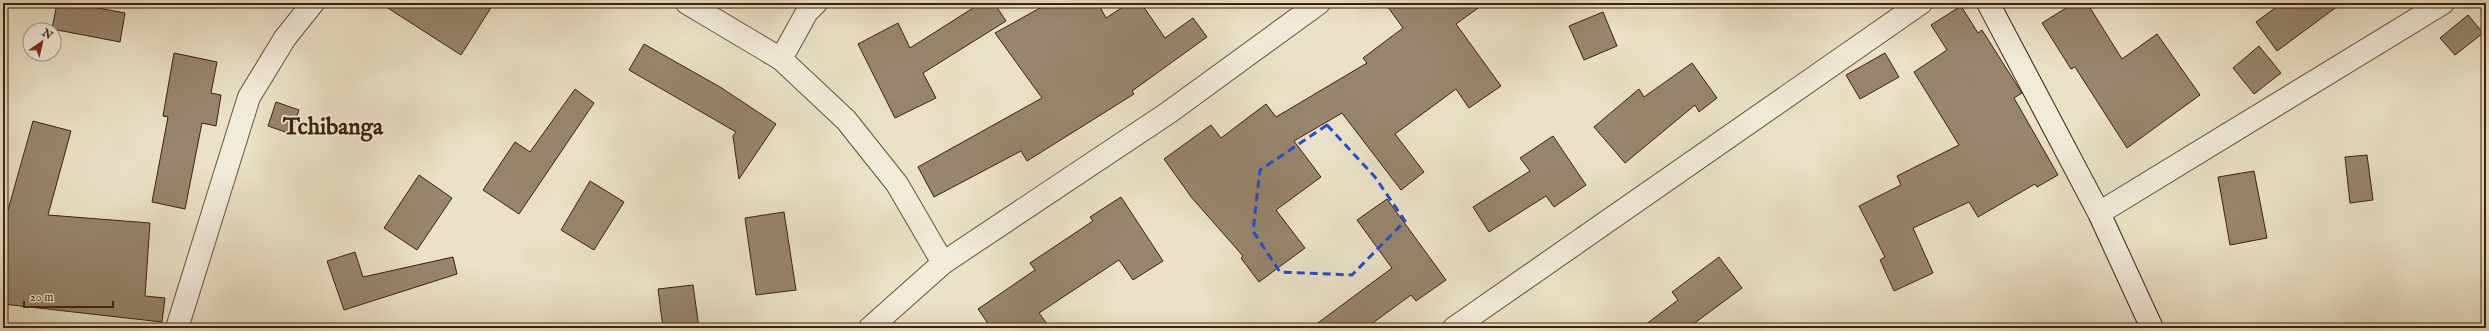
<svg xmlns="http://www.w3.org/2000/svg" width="2489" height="331" viewBox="0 0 2489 331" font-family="'IM FELL English',serif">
  <rect width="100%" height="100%" fill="#eae1c6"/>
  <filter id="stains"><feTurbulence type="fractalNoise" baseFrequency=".005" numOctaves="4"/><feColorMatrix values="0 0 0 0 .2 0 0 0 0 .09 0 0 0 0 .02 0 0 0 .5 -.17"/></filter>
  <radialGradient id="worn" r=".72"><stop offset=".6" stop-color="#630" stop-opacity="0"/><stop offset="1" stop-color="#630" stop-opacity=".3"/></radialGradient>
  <g fill="#97856d" stroke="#3d210c">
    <polygon points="57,3 71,3 125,13 120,42 52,29"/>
    <polygon points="380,3 494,3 461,55"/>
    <polygon points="981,3 994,3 1006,21 923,73 936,98 895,118 858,44 898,23 910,48"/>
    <polygon points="1049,3 1098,3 1106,18 1129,3 1141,3 1165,38 1193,18 1207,37 1132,91 1134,94 1027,161 1021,151 934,197 918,167 1042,98 995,33"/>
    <polygon points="1385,3 1485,3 1456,24 1501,86 1469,108 1456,89 1395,134 1424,172 1401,190 1342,113 1294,141 1321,177 1276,210 1305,248 1259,282 1241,258 1243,256 1192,198 1164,159 1211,125 1221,138 1266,104 1276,117 1367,63 1363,58 1403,28"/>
    <polygon points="2074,3 2087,3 2122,59 2157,34 2200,95 2127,148 2075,67 2071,69 2042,23"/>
    <polygon points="2282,3 2342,3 2277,51 2256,22"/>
    <polygon points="1961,6 1978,33 1982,30 2020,90 2022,93 2014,98 2058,175 2037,187 2035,184 1978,217 1969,202 1913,228 1933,273 1894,291 1880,260 1885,257 1859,206 1901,185 1897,176 1959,145 1914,72 1947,50 1931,25"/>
    <polygon points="1603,12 1617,46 1584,60 1569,26"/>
    <polygon points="2468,15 2483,33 2455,55 2440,38"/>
    <polygon points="644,44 720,87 776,124 739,179 733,136 736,132 629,70"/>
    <polygon points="2259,46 2281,73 2254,94 2233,68"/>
    <polygon points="174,53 217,62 211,93 221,95 216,126 202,123 185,209 152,202 168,117 163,116"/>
    <polygon points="1885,53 1899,77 1860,99 1846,75"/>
    <polygon points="1692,63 1717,98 1699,112 1695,105 1625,163 1594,127 1639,89 1644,97"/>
    <polygon points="575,89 594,103 519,214 483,190 515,142 530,152"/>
    <polygon points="276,102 299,110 291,134 268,126"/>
    <polygon points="33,121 71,131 48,215 150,223 145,296 165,298 162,322 3,304 3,210 8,210"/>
    <polygon points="1553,136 1586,185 1554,207 1546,196 1489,232 1473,207 1530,171 1520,158"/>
    <polygon points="2367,155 2373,200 2350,203 2345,157"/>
    <polygon points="2254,171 2267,238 2230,245 2218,177"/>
    <polygon points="419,175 452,198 417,250 384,228"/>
    <polygon points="590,181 624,202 594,250 561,230"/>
    <polygon points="1121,197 1163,261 1133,280 1119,260 1039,313 1050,328 991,328 978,309 1035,270 1030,263 1093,221 1090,217"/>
    <polygon points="1387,199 1446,280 1416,301 1411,295 1366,328 1311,328 1392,268 1357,220"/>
    <polygon points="784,212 796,290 756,295 745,218"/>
    <polygon points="355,252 363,277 453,257 457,274 344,310 327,261"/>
    <polygon points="1719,257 1742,288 1688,328 1641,328 1678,300 1672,292"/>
    <polygon points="693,285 699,328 663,328 658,289"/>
  </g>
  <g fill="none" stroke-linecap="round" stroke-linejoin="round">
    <g stroke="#68513a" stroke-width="24">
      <g id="street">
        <polyline points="687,3 781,59 846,120 897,184 943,263"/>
        <polyline points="781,59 807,12 816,3"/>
        <polyline points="2099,213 2443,3"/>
        <polyline points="177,328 249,97 285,38 313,3"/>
        <polyline points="870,328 943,263 1168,113 1319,3"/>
        <polyline points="1454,328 1921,3"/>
      </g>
    </g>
    <g stroke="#3d210c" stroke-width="24">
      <polyline id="secondary" points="1988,3 2099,213 2152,328"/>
    </g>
    <use href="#street" stroke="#f1ecda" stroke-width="22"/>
    <use href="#secondary" stroke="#f1ecda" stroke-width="22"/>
  </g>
  <path fill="none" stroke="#1d4ed8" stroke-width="3" stroke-dasharray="8 5" stroke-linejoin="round" d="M 1327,125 L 1375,177 L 1405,221 L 1352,275 L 1280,272 L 1253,231 L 1260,170 Z"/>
  <g text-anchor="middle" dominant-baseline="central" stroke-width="3.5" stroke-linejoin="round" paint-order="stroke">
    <g font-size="23" font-weight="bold" fill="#3d210c" stroke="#f1ecda">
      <text x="333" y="127">Tchibanga</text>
    </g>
  </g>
  <rect width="2489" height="331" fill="none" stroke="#eae1c6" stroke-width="16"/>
  <rect x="4" y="4" width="2481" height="323" fill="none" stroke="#3d210c" stroke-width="2"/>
  <rect x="8" y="8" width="2473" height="315" fill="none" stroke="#3d210c"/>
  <g transform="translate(42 42) rotate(34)"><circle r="19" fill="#f1ecda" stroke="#a99b88"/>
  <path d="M0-3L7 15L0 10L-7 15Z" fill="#8f2418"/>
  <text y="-6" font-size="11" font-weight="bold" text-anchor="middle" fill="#3d210c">N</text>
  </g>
  <path d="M24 301v6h89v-6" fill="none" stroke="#3d210c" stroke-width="2"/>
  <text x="30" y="301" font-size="12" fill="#3d210c" stroke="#f1ecda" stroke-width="3" paint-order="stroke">20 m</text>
  <rect width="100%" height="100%" filter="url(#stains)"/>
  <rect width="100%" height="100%" fill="url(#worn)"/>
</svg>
